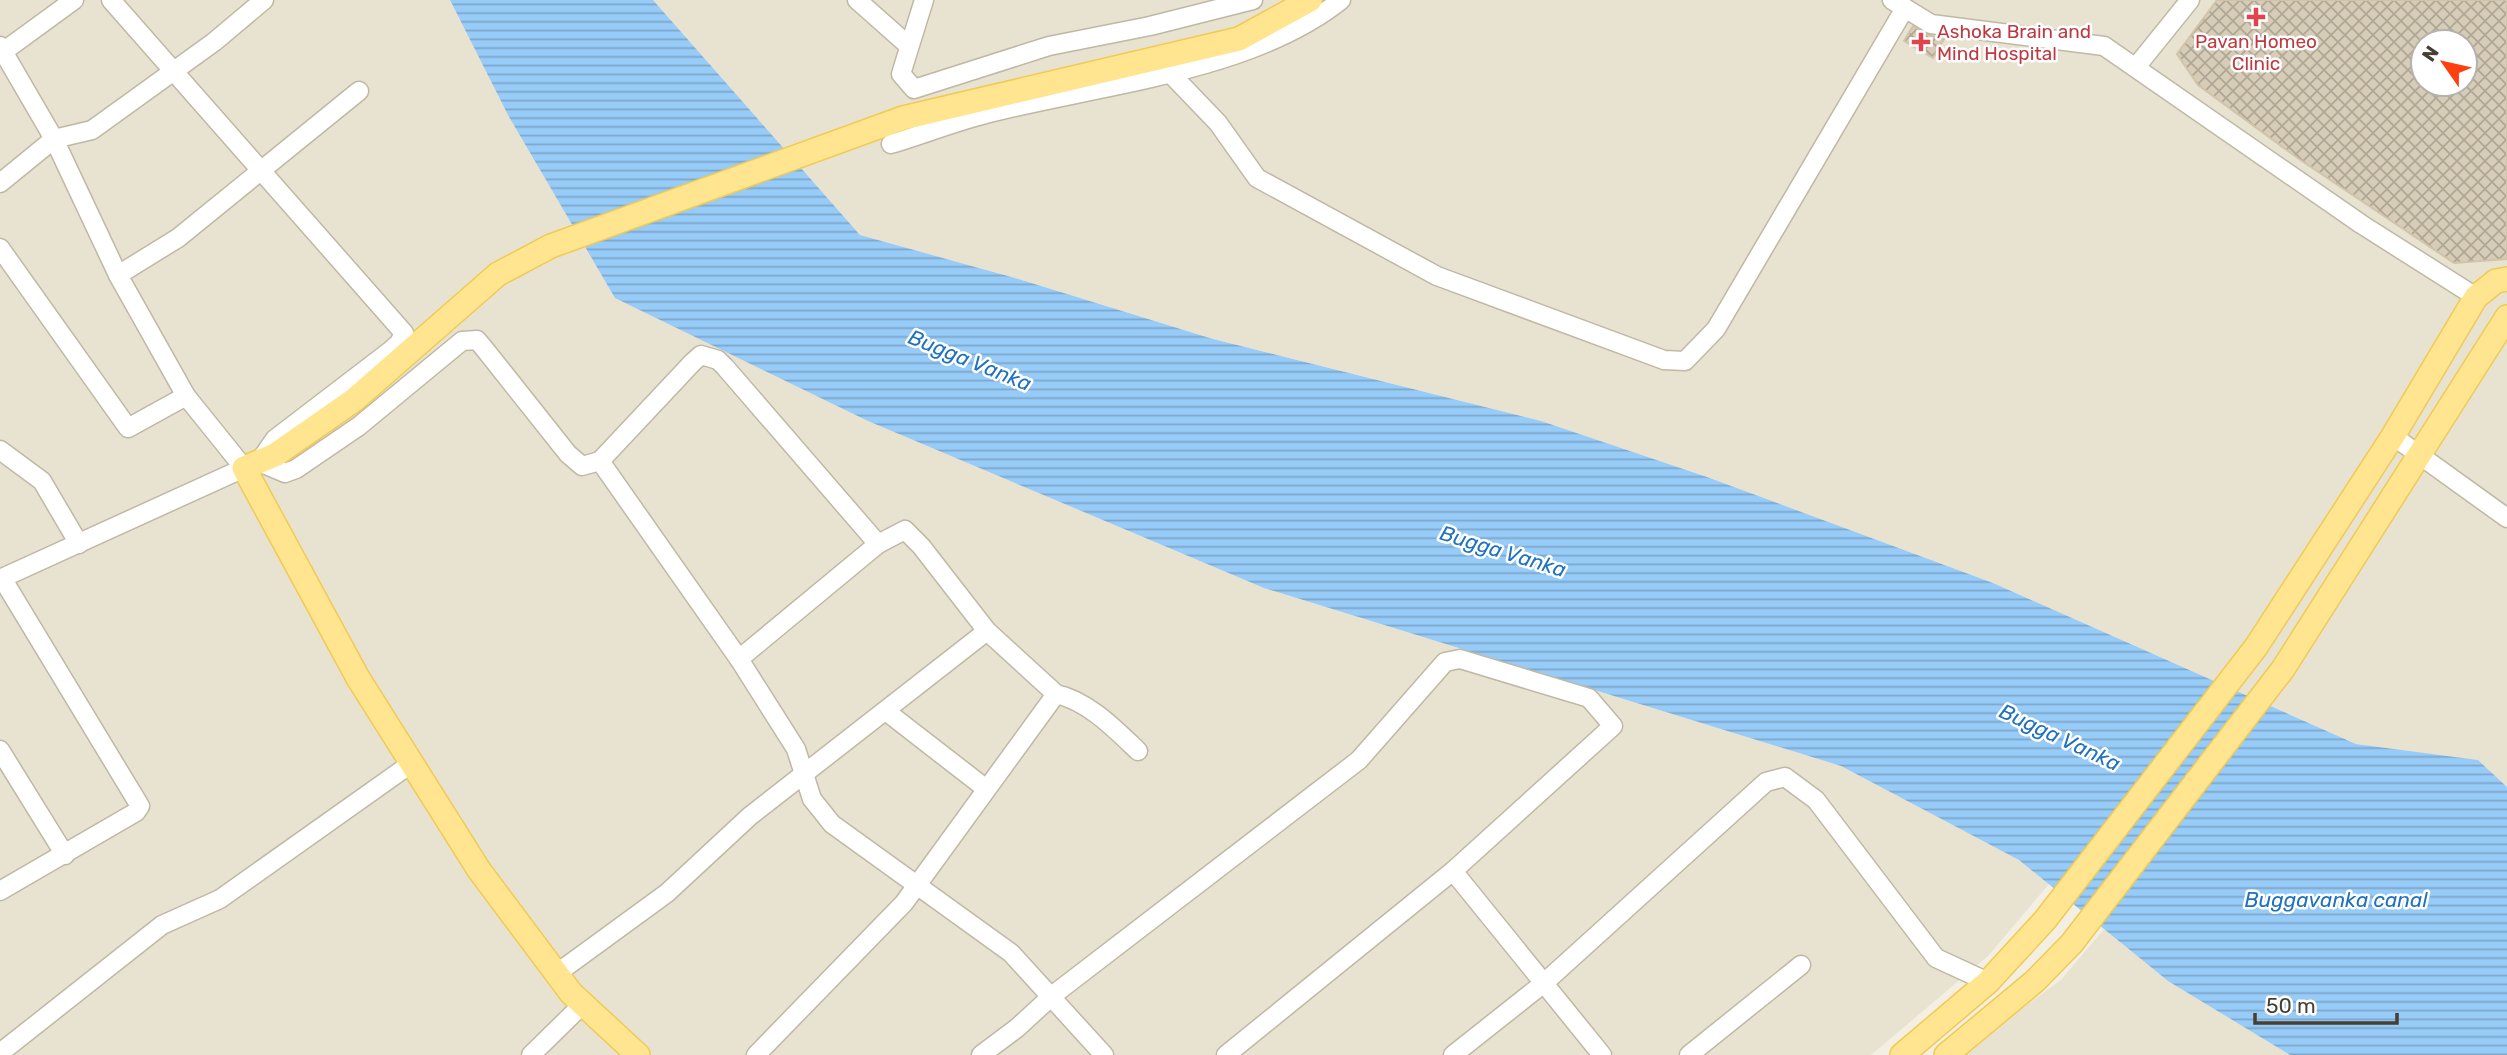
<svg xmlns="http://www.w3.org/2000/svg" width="2507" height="1055" viewBox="0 0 2507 1055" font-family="Rubik,sans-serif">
  <defs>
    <pattern id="water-rules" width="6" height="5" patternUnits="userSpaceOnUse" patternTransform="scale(1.75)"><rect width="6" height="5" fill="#97cbf8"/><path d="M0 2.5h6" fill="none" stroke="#7da6c9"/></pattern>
    <pattern id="building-cross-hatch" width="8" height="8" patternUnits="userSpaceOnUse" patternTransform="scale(1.75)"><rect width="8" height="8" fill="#d6ccb7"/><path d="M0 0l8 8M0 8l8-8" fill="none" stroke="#afa795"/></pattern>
  </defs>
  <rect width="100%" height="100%" fill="#f4efe3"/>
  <g fill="#e8e2d0" fill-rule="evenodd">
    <polygon points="0,0 450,0 508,115 868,421 1264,588 1841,766 2019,860 2049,884 1988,956 1871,1055 0,1055"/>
    <path d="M 653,0 L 2507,0 L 2507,787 L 2478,760 L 2356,744 L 1993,583 L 1707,477 L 1541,421 L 1213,339 L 1015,278 L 860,235 ZM 2423,42 L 2465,42 L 2465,84 L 2423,84 Z"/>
    <polygon points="2104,929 2168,981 2290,1055 1958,1055 2061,980"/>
  </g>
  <polygon fill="url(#water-rules)" points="450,0 653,0 860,235 1015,278 1213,339 1541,421 1707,477 1993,583 2356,744 2478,760 2507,787 2507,1055 2290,1055 2168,981 2019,860 1841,766 1264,588 868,421 615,298 508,115"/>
  <g fill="url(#building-cross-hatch)" stroke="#d2c4a9" stroke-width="2" fill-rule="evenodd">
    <path d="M 2217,0 L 2507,0 L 2507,259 L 2454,263 L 2299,159 L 2198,85 L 2177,54 ZM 2423,42 L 2465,42 L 2465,84 L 2423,84 Z"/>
    <polygon points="1913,26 1926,34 1944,39 1933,58 1904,41"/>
  </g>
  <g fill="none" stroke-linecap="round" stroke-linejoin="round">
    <g stroke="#c0b8a4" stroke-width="21">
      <g id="minor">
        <polyline points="111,0 404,333 399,343 390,351 275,439 259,462 285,473 296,469 359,426 462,341 477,340 483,347 568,454 582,466 600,461 693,362 701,355 718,360 725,367 878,544"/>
        <polyline points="857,0 909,46"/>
        <polyline points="924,0 901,74 914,89 1049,46 1150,26 1253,0"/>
        <polyline points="1892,0 1931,24 2104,46 2361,224 2476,297"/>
        <polyline points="0,46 54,139 118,275 186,396 244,468 0,579"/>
        <polyline points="0,54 74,0"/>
        <polyline points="2136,67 2190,0"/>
        <polyline points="1169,72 1218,123 1257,178 1437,276 1664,360 1685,361 1716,329 1905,8"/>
        <path d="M 891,144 C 921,135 951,123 982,115 C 1094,85 1250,73 1341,0"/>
        <polyline points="0,183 54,139 92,130 214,42 264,0"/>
        <polyline points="0,248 128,428 186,396"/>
        <polyline points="118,275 178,238 359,91"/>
        <polyline points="2393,436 2507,518"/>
        <polyline points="0,450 42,481 79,544"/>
        <polyline points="600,461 739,659 796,749 812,799 832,824 1011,953 1104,1055"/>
        <path d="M 739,659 L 878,544 L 905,530 L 921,546 L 987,631 L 1056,694 C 1088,701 1115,729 1138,751"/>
        <polyline points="887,712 985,788"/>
        <polyline points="0,750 65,855"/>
        <polyline points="1453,871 1602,1055"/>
        <polyline points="0,891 136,812 140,806 2,578"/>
        <polyline points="556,974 667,893 750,816 987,631"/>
        <polyline points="0,1053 162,925 220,899 412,763"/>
        <polyline points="531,1055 583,1004"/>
        <polyline points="756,1055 904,903 1056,694"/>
        <polyline points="981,1055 1017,1028 1053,995 1359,760 1445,662 1460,659 1589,698 1613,726 1453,871 1226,1055"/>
        <polyline points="1453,1055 1544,983 1766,782 1785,777 1816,800 1936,958 1988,982"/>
        <polyline points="1689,1055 1801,965"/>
      </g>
    </g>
    <g stroke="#f1ca53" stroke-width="26">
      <g id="major">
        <polyline points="638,1055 571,993 479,870 358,678 244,468 275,455 354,400 498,274 551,246 903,118 1239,39 1310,0"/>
        <polyline points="1902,1055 1988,982 2045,920 2256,647 2393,436 2476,297 2496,281 2507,279"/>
        <polyline points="1946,1055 2035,981 2072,943 2283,669 2507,317"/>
      </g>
    </g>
    <use href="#minor" stroke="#fff" stroke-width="18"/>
    <use href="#major" stroke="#ffe590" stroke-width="23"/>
  </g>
  <g fill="#e0444e" stroke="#fff" stroke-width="2.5">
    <path d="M2252.5 6.5h7v7h7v7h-7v7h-7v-7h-7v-7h7z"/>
    <path d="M1917.5 31.5h7v7h7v7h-7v7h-7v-7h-7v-7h7z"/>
  </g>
  <g text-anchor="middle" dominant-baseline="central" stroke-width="5" stroke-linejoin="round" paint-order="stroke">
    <g font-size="19" fill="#be3a42" stroke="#fff" text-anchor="start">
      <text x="1937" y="31">Ashoka Brain and<tspan x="1937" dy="22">Mind Hospital</tspan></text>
      <text x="2256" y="41" text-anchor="middle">Pavan Homeo<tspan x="2256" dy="22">Clinic</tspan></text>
    </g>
    <g font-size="21" font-style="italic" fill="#2072bd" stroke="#fff">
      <text transform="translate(970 360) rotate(22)">Bugga Vanka</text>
      <text transform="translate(1503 551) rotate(17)">Bugga Vanka</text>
      <text transform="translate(2060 737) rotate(25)">Bugga Vanka</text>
      <text x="2336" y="899">Buggavanka canal</text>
    </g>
  </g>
  <g transform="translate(2444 63) rotate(304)"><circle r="33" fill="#ffffff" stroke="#b5b2ad" stroke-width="2"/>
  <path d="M0-5L12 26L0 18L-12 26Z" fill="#ff3f0e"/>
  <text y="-10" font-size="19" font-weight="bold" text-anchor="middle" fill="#463f32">N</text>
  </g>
  <path d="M2255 1013v10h142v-10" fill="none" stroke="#463f32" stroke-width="3.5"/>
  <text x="2266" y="1013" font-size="21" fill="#463f32" stroke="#ffffff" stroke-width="5" paint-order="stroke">50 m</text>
</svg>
